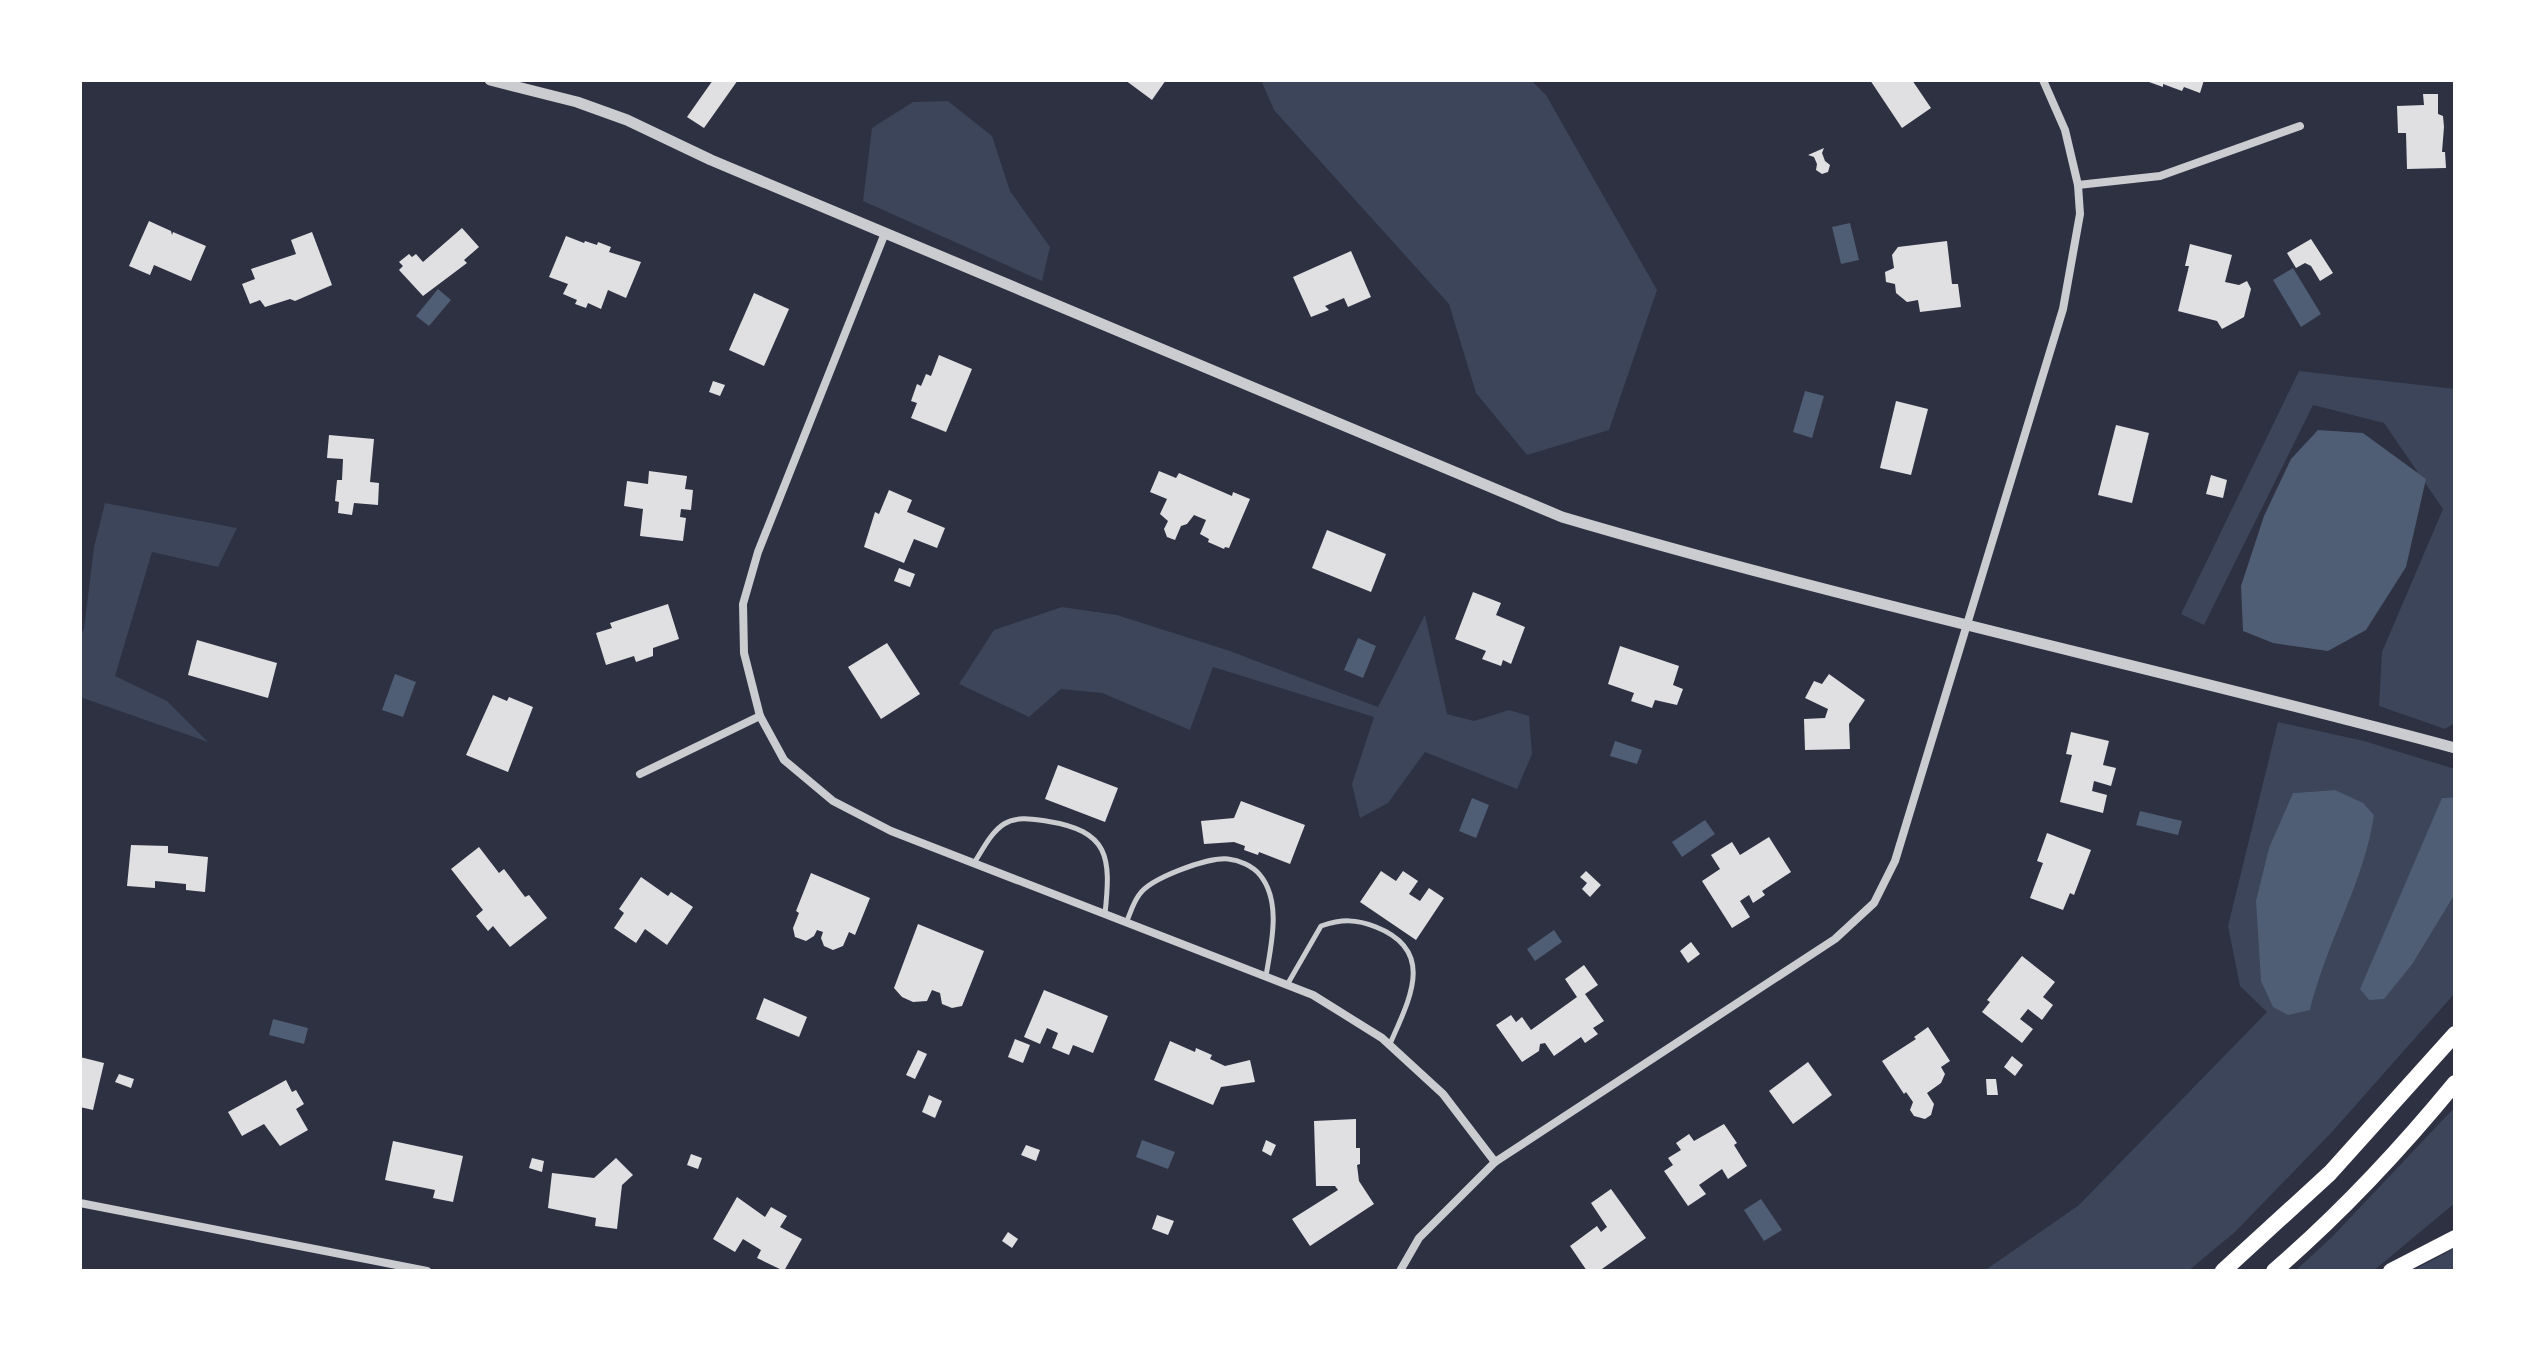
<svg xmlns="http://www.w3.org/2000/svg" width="2535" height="1351" viewBox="0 0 2535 1351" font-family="'Libre Baskerville',serif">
  <rect width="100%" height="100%" fill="#2d3142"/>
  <g fill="#3c4559" fill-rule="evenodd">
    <polygon points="1261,80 1531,80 1546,95 1657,290 1609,430 1527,455 1476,393 1449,304 1274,110"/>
    <polygon points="948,101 992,136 1010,191 1050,247 1042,281 863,201 872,128 913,102"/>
    <polygon points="2299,371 2455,389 2455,723 2445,729 2379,706 2382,652 2443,509 2384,423 2313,405 2204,625 2181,614"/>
    <polygon points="105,503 237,528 218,567 152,552 115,676 167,701 208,742 80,697 80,636 84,629 94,547"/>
    <polygon points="1062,607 1117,615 1230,651 1378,707 1425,615 1447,714 1474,721 1509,710 1529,716 1532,754 1517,789 1425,752 1388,803 1360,818 1352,784 1374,717 1213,667 1190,730 1102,693 1061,689 1029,717 959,684 994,630"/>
    <path d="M 2278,722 L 2364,741 L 2455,769 L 2455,797 L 2442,798 L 2413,963 L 2455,894 L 2455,993 L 2331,1133 L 2235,1232 L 2188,1271 L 1984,1271 L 2079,1205 L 2267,1012 L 2240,986 L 2228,926 ZM 2335,790 L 2350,898 L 2317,981 L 2310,1010 L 2294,793 Z"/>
    <polygon points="2455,1107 2455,1203 2373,1271 2295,1271 2332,1237"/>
    <polygon points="2455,1248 2455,1271 2412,1271"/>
  </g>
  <g fill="#4f5d75">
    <polygon points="1850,223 1859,260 1841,264 1832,227"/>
    <polygon points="2293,268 2321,314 2301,327 2273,280"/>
    <polygon points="438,289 451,300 429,326 416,316"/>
    <polygon points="1805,391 1824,396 1812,438 1793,432"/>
    <polygon points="2318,430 2363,433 2426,479 2406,567 2366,630 2328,651 2273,643 2243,631 2241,586 2264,516 2291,459"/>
    <polygon points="1358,638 1376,646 1363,678 1344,670"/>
    <polygon points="395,674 416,682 403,717 382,710"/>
    <polygon points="1615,741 1642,750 1637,764 1610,756"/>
    <path d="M 2335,790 L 2363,803 L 2374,815 C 2364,883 2326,943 2310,1010 L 2288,1015 L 2273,1007 L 2261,981 L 2256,901 L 2269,848 L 2293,793 Z"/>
    <polygon points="2455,797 2455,894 2413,963 2384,999 2369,1000 2360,989 2442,798"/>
    <polygon points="1472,798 1489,805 1476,838 1459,831"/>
    <polygon points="2140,811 2182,821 2178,835 2136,825"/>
    <polygon points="1705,820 1715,834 1682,857 1672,842"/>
    <polygon points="1554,930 1562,942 1535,961 1527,949"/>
    <polygon points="273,1019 308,1028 304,1044 269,1035"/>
    <polygon points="1142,1140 1175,1152 1168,1169 1136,1157"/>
    <polygon points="1761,1199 1782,1230 1764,1241 1744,1210"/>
  </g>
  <g fill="#e0e0e3">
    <polygon points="713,80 738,80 704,128 687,117"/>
    <polygon points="1125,80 1166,80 1152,100"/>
    <polygon points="1870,80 1912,80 1931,108 1902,128"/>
    <polygon points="2149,80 2204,80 2200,93 2184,87 2182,91 2163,84 2163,87 2149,82"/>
    <polygon points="2423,94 2438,94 2438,114 2443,116 2444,127 2442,152 2445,152 2446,168 2407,169 2406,133 2398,133 2397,106 2424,105"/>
    <polygon points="1824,148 1822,153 1825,161 1830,165 1828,172 1822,174 1816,170 1817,164 1814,157 1808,155"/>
    <polygon points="149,221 171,231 172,235 173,232 206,246 191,281 154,265 150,275 129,266"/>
    <polygon points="462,228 479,247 464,260 467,263 423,296 399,270 403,266 399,262 409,254 412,257 416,254 423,262"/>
    <polygon points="312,232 332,285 295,301 290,299 265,307 260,300 250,304 242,284 255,279 251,269 296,254 291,240"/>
    <polygon points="566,236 584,243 585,241 597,245 598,242 611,247 609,252 641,262 626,298 608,290 601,309 588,303 586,308 575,304 577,300 563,294 568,284 549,277"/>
    <polygon points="2311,239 2333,273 2320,281 2311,266 2305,263 2296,268 2287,253"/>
    <polygon points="1947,241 1952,284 1958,284 1961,307 1920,312 1918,300 1907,302 1896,293 1895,284 1886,282 1885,272 1894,268 1892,255 1898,247"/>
    <polygon points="2190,244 2232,255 2225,282 2239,285 2247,281 2251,289 2244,317 2222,329 2217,321 2178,311 2189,266 2185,266"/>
    <polygon points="1351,251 1371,297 1348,307 1344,298 1325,306 1329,310 1311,317 1293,277"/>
    <polygon points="754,293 789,309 764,366 729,350"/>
    <polygon points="939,355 972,369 946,432 911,418 917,403 911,401 917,384 921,386 926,374 931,376"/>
    <polygon points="713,381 725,385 720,396 709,392"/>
    <polygon points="1896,401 1928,409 1911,475 1880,468"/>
    <polygon points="2116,425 2149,433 2132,503 2098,495"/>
    <polygon points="329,435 374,439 370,482 379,483 378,505 354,503 352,515 338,513 339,502 335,501 337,480 342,480 343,459 327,458"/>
    <polygon points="649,471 687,476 685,489 693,490 691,510 681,509 680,517 686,518 683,541 640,536 643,509 624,506 627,481 648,484"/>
    <polygon points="1159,471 1176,478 1179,473 1232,496 1233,492 1250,499 1229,548 1225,547 1224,549 1208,542 1209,539 1200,534 1206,520 1194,515 1187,524 1181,526 1175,540 1167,537 1164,529 1168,521 1160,514 1167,499 1150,492"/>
    <polygon points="2211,475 2227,480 2223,498 2206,494"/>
    <polygon points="889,490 912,500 907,512 945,528 937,548 914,539 904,563 864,547 875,512 879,514"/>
    <polygon points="1327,530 1386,554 1371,592 1312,568"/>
    <polygon points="899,568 915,574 910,587 894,581"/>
    <polygon points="1473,592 1501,603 1496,615 1525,627 1511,664 1503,660 1501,666 1482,659 1486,651 1455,639"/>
    <polygon points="668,604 679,639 653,648 653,656 636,662 634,656 606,665 596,633 612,628 610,623"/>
    <polygon points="197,640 277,663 268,698 188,675"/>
    <polygon points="887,643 920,694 881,719 848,667"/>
    <polygon points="1620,646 1679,666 1673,685 1683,689 1677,705 1655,700 1652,708 1631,701 1634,693 1608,684"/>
    <polygon points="1829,674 1865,700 1849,724 1850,749 1805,750 1804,719 1825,718 1828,709 1805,698 1814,681 1822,684"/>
    <polygon points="493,695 507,701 509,697 533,707 508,772 466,755"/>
    <polygon points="2071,732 2109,741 2103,765 2116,768 2111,786 2094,781 2092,791 2107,795 2103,813 2060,802 2072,755 2066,754"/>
    <polygon points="1058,765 1118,788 1105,822 1045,799"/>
    <polygon points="1241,801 1305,825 1290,864 1259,852 1258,855 1244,850 1245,846 1234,842 1204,844 1201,821 1234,818"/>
    <polygon points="2047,833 2091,850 2074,895 2070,893 2063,910 2030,898 2043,863 2037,861"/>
    <polygon points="1769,837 1791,872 1762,891 1765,895 1753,903 1749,895 1740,901 1750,917 1732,928 1702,881 1720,869 1711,855 1732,842 1740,855"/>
    <polygon points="131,845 168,846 168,853 208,857 205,892 186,890 186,884 155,881 155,888 127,886"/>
    <polygon points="479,847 499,873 504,869 525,897 529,895 547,918 510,947 493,926 488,931 476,916 483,910 451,869"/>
    <polygon points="1381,871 1396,881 1403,871 1418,881 1409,894 1420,901 1429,888 1444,898 1416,940 1360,902"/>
    <polygon points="1586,871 1601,885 1590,897 1582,889 1587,883 1580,877"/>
    <polygon points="811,873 870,898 855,935 849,932 843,946 833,950 824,946 821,938 823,932 817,930 814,936 806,941 795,937 793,928 799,913 796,911"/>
    <polygon points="641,877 668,896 671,892 693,907 667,945 645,929 636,943 614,928 624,913 619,909"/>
    <polygon points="918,924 984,951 962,1006 952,1008 942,1004 940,993 932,990 927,1001 913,1002 902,997 894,988"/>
    <polygon points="1691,942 1700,954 1688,963 1680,951"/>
    <polygon points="2022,956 2055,982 2043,997 2053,1005 2042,1020 2028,1009 2020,1019 2033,1029 2022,1043 1982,1012 1990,1002 1987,1000"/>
    <polygon points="1584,965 1598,985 1585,994 1604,1021 1593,1028 1598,1034 1585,1043 1581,1037 1554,1056 1545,1043 1540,1044 1539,1051 1522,1062 1496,1025 1511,1015 1516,1022 1522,1017 1531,1030 1577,997 1565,979"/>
    <polygon points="1044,990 1108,1016 1093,1053 1073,1045 1069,1055 1052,1048 1058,1033 1047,1028 1040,1044 1024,1037"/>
    <polygon points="764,998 807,1017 799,1037 756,1019"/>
    <polygon points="1928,1027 1950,1061 1941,1067 1945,1074 1941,1083 1927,1093 1934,1104 1931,1115 1925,1119 1914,1116 1910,1110 1913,1102 1906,1092 1904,1094 1882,1061 1916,1039 1914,1037"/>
    <polygon points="1015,1039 1030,1045 1023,1063 1008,1057"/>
    <polygon points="1170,1041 1195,1052 1196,1048 1212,1055 1210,1059 1225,1066 1250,1060 1255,1082 1221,1087 1213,1105 1154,1080"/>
    <polygon points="918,1050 927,1054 915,1079 906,1075"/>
    <polygon points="2012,1056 2023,1065 2015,1076 2004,1067"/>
    <polygon points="80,1057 104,1063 93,1110 80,1107"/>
    <polygon points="1808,1062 1832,1095 1793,1124 1769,1091"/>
    <polygon points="119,1074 134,1079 131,1088 115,1082"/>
    <polygon points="1986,1079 1996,1079 1998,1095 1987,1095"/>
    <polygon points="286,1080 292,1092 296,1090 304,1104 296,1109 308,1130 280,1146 264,1124 242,1136 228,1112"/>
    <polygon points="929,1095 942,1101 935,1118 922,1112"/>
    <polygon points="1356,1119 1356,1148 1360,1148 1360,1164 1357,1165 1359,1181 1374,1204 1310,1246 1292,1219 1338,1190 1335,1186 1316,1186 1314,1121"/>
    <polygon points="1724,1124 1737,1143 1734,1145 1747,1166 1728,1179 1722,1169 1699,1185 1706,1194 1688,1206 1664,1171 1673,1165 1668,1158 1681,1150 1676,1143 1689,1134 1694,1141"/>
    <polygon points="1266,1140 1276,1145 1271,1156 1262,1151"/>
    <polygon points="393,1141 463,1156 453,1202 433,1198 435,1190 385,1180"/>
    <polygon points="1026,1145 1040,1150 1036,1161 1021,1155"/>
    <polygon points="691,1154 702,1158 698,1169 687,1165"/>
    <polygon points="532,1158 544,1161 542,1172 529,1168"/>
    <polygon points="616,1158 633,1175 622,1185 617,1229 595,1226 596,1218 548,1208 552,1173 594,1178"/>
    <polygon points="1611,1189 1646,1238 1599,1271 1587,1271 1570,1246 1597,1226 1601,1232 1607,1227 1591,1203"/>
    <polygon points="737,1197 765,1217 771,1207 787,1216 780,1227 802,1239 784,1271 757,1258 761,1250 743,1239 735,1252 713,1239"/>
    <polygon points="1157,1215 1174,1221 1168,1235 1152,1229"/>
    <polygon points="1008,1232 1018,1239 1012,1248 1002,1241"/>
  </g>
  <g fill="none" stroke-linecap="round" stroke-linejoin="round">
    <g stroke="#caccd0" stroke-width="5">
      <path d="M 974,863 C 982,851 991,832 1004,824 C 1017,816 1032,819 1046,821 C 1110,831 1111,857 1105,914"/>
      <path d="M 1126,923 C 1130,914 1133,903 1139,895 C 1150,878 1208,857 1228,859 C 1239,860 1253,866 1260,875 C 1282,902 1271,945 1266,976"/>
      <path d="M 1287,985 L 1321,926 C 1342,919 1356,919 1376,927 C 1437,951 1409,1000 1390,1044"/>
    </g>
    <g stroke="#caccd0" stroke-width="8">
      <polyline points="2078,185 2160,176 2300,126"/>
      <polyline points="885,233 758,552 743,604 744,653 760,716 784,760 833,801 891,831 1313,995 1382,1038 1443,1094 1495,1162"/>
      <polyline points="640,774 760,716"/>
      <polyline points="80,1203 427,1271"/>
      <polyline points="1400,1271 1419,1238 1495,1162 1835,939 1874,903 1895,861 2063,309 2080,214 2078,185 2065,130 2043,80"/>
    </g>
    <path stroke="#caccd0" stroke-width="11" d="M 490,80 L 577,102 L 627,120 L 711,160 L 1562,517 C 1857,604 2158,668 2455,748"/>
    <g stroke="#fff" stroke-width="16">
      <polyline points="2223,1271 2330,1173 2455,1034"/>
      <path d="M 2274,1271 C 2340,1214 2400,1150 2455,1083"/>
      <polyline points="2391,1271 2455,1238"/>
    </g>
  </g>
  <rect width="2535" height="1351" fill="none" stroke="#ffffff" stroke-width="164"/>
</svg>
